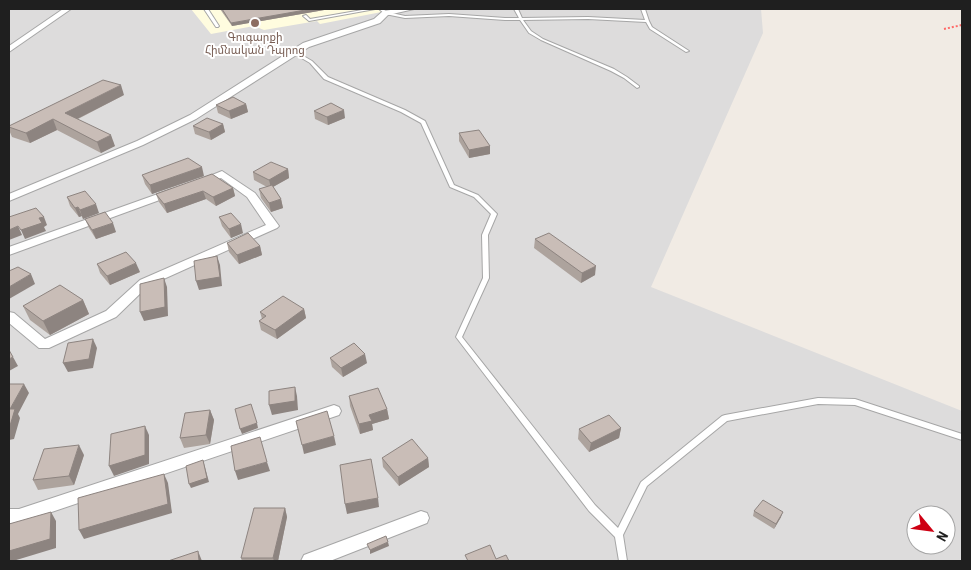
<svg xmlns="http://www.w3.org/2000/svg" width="971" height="570" viewBox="0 0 971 570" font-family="'Roboto Condensed','Noto Sans Armenian',sans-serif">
  <rect width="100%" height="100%" fill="#f1ebe4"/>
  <path fill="#dddcdc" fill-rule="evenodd" d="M 9,9 L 761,9 L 763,33 L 651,287 L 962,411 L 962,561 L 9,561 ZM 916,515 L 946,515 L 946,545 L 916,545 Z"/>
  <polygon fill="#fffcdf" points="191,9 397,9 320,24 317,21 264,30 254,26 211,34"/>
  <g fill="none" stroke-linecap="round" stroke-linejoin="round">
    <g stroke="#a6a6a6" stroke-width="2">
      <g id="service">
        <polygon points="204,9 208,9 219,26 218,27 216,27"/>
        <polygon points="368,9 375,9 309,21 303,16 306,15 310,19"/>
        <polygon points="379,9 383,9 387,12 405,16 449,14 505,18 519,18 514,9 518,9 522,18 588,17 645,20 641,9 645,9 649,21 652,27 689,51 686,52 650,29 646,22 588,19 523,20 531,31 543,39 614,69 627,77 639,86 639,87 637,88 624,78 611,71 541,40 529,33 520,20 505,20 449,16 405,18 385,14"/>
        <polygon points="293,51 295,51 312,61 328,77 405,110 425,121 454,185 478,195 497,214 488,235 489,278 462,337 595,505 618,528 641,482 722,416 725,415 818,398 855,399 962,434 962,440 855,405 818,404 727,421 647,486 623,535 627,561 619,561 615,537 589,511 456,337 483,278 482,235 491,214 474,197 450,187 421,123 401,112 324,79 310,63 293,53"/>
      </g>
    </g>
    <g stroke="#a6a6a6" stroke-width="2">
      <g id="minor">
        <polygon points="63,9 71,9 9,52 9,46"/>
        <polygon points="398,9 414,9 388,15 380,23 309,47 196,119 143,145 9,201 9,194 137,141 190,115 303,43 374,19 383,11"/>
        <polygon points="222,171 255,193 279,226 277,228 148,286 116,317 49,348 39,348 9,323 9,312 14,313 45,339 106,311 140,280 266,225 247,197 221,178 200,185 195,182"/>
        <polygon points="172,189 176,190 177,192 176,194 9,255 9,247"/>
        <polygon points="334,405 339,407 341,411 339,415 19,523 9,523 9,509 19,509"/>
        <polygon points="421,511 427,513 429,518 427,523 330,561 301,561 304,555"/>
      </g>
    </g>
    <polyline stroke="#ff6967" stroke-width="2" stroke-dasharray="2 2" stroke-linecap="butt" points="944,29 962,25"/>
    <use href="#service" fill="#fff" fill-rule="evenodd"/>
    <use href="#minor" fill="#fff" fill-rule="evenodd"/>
  </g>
  <g fill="#ada39d">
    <polygon points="220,9 330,9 232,26"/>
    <polygon points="124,95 78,119 115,146 101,153 57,130 30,143 12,137 9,130 9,126"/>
    <polygon points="246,104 248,112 231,119 218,113 216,105"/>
    <polygon points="314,111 345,118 328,125 315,119"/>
    <polygon points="223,124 225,132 211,140 195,134 193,126"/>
    <polygon points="459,133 490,146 490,154 469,158 459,141"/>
    <polygon points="288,169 289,178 273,187 281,199 283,208 271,212 261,198 259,189 267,187 254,180 253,172"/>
    <polygon points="142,175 204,176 152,194 145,184"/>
    <polygon points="233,188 235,196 216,206 206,199 167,213 159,202 156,194"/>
    <polygon points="67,197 99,213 83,219 82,216 79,217 70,206"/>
    <polygon points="219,217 243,233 231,238 222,226"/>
    <polygon points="85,219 116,232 96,239 89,228"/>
    <polygon points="535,239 595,275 581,283 534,248"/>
    <polygon points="227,243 260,246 262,255 239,264 229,252"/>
    <polygon points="97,264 140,272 110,285 100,273"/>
    <polygon points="83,300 89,314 50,335 30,320 23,306"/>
    <polygon points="304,309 306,318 277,339 261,330 259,321 262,319 260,312"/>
    <polygon points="330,358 367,363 343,377 332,367"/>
    <polygon points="349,396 387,409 389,419 372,424 373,430 360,434 350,406"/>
    <polygon points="210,410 214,420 210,444 184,448 180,438"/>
    <polygon points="621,428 619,438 589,452 578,439 579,429"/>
    <polygon points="84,455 74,485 38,490 33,480"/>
    <polygon points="382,458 428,458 429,467 399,486 383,467"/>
    <polygon points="285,508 287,517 278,561 242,561 241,558"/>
    <polygon points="754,511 781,517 774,529 753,516"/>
  </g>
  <g fill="#8d8480">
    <polygon points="311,9 330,9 232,26 231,23"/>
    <polygon points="121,85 124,95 69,123 65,113"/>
    <polygon points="246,104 248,112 231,119 229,111"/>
    <polygon points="344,110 345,118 328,125 327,117"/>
    <polygon points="53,119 57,130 30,143 26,133"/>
    <polygon points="223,124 225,132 211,140 209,132"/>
    <polygon points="111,135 115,146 101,153 97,142"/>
    <polygon points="490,146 490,154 469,158 469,150"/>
    <polygon points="202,167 204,176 152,194 150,185"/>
    <polygon points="288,169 289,178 271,188 269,180"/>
    <polygon points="233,188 235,196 216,206 213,197"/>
    <polygon points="203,191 206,199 167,213 164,204"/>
    <polygon points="281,199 283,208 271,212 269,203"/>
    <polygon points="96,204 99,213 83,219 80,210"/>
    <polygon points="78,207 82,216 79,217 75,208"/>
    <polygon points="44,217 47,225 44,227 46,231 25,239 21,230 39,218"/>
    <polygon points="113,223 116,232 96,239 92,230"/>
    <polygon points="241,224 243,233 231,238 229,229"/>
    <polygon points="18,226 22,235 9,240 9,230"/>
    <polygon points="260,246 262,255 239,264 237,255"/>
    <polygon points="217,256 220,265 222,286 199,290 196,281"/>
    <polygon points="136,263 140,272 110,285 107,276"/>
    <polygon points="596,266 595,275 581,283 582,273"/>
    <polygon points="31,274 35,284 9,299 9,287"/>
    <polygon points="164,278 167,287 168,316 144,321 140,312"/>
    <polygon points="83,300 89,314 50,335 43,321"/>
    <polygon points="304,309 306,318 277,339 275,330"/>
    <polygon points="93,339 97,348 93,368 68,372 63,363"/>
    <polygon points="365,354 367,363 343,377 341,368"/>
    <polygon points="13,357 18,366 9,371 9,359"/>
    <polygon points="24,384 29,393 18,414 20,418 14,439 9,440 10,409"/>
    <polygon points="295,387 297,396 298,410 272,415 269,405"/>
    <polygon points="387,409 389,419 372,424 373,430 360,434 359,424 369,415"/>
    <polygon points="210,410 214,420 210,444 206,435"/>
    <polygon points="257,423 258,428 242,434 240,429"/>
    <polygon points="145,426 149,435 149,464 114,476 109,466"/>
    <polygon points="621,428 619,438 589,452 591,443"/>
    <polygon points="334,436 336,445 304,454 302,445"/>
    <polygon points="79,445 84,455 74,485 69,476"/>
    <polygon points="428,458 429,467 399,486 398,477"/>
    <polygon points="203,460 209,482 191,488 189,484"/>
    <polygon points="267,462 270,471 238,480 235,471"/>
    <polygon points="164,474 168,483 172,513 84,539 79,530"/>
    <polygon points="378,498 379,507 347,514 345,504"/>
    <polygon points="285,508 287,517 278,561 274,561 273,558"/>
    <polygon points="51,512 56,521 56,548 13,561 9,561 9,551"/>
    <polygon points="783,512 781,517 774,529 776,524"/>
    <polygon points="388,542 389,546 370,554 370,550"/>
    <polygon points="198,551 202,561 199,561"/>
  </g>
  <g fill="#c9bdb7" stroke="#8d8480">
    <polygon points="222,9 311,9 231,23"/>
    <polygon points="103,80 121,85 65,113 111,135 97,142 53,119 26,133 9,127 9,126"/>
    <polygon points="233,97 246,104 229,111 216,105"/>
    <polygon points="331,103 344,110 327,117 314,111"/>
    <polygon points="207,118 223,124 209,132 193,126"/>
    <polygon points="479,130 490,146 469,150 459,133"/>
    <polygon points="188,158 202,167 150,185 142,175"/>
    <polygon points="271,162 288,169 269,180 253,172"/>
    <polygon points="212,174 233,188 213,197 203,191 164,204 156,194"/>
    <polygon points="272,185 281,199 269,203 259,189"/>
    <polygon points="85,191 96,204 80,210 78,207 75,208 67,197"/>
    <polygon points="36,208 44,217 39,218 42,223 21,230 18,226 9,230 9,217"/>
    <polygon points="105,212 113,223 92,230 85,219"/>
    <polygon points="231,213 241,224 229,229 219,217"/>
    <polygon points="248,233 260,246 237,255 227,243"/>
    <polygon points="549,233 596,266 582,273 535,239"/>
    <polygon points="126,252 136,263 107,276 97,264"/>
    <polygon points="217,256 220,277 196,281 194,261"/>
    <polygon points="18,267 31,274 9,287 9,271"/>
    <polygon points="164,278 165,307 140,312 140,284"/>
    <polygon points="60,285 83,300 43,321 23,306"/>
    <polygon points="283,296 304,309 275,330 259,321 266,316 260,312"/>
    <polygon points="93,339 89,359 63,363 68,343"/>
    <polygon points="354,343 365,354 341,368 330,358"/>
    <polygon points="9,350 13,357 9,359"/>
    <polygon points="9,384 24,384 10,409 15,409 9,429"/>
    <polygon points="295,387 295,401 269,405 269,391"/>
    <polygon points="378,388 387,409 369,415 372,421 359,424 349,396"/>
    <polygon points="251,404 257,423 240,429 235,409"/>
    <polygon points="210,410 206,435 180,438 185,413"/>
    <polygon points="327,411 334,436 302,445 296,421"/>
    <polygon points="609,415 621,428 591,443 579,429"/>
    <polygon points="145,426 145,455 109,466 111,434"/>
    <polygon points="260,437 267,462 235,471 231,446"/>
    <polygon points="412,439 428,458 398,477 382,458"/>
    <polygon points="79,445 69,476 33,480 44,449"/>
    <polygon points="371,459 378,498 345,504 340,465"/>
    <polygon points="203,460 207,478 189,484 186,466"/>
    <polygon points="164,474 168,504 79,530 78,498"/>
    <polygon points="763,500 783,512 776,524 754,511"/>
    <polygon points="254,508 285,508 273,558 241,558"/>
    <polygon points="51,512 50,539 9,551 9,524"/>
    <polygon points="386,536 388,542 370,550 367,544"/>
    <polygon points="490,545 496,559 506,555 509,561 468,561 465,555"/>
    <polygon points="198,551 199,561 168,561"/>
  </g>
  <circle fill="#8d6e63" stroke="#fff" stroke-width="2" cx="255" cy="23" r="5"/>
  <g text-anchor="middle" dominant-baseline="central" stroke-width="4" stroke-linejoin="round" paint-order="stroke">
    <g font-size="11" fill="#785e54" stroke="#fff">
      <text x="255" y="37">Գուգարքի<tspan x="255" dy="13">Հիմնական Դպրոց</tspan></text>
    </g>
  </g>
  <rect width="971" height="570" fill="none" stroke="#1f1f1f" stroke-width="20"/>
  <g transform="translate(931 530) rotate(119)"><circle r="24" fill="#ffffff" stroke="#a5a5a5"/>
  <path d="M0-4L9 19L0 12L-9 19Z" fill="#ce0013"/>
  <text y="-8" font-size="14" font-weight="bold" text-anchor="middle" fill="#1f1f1f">N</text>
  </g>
</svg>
